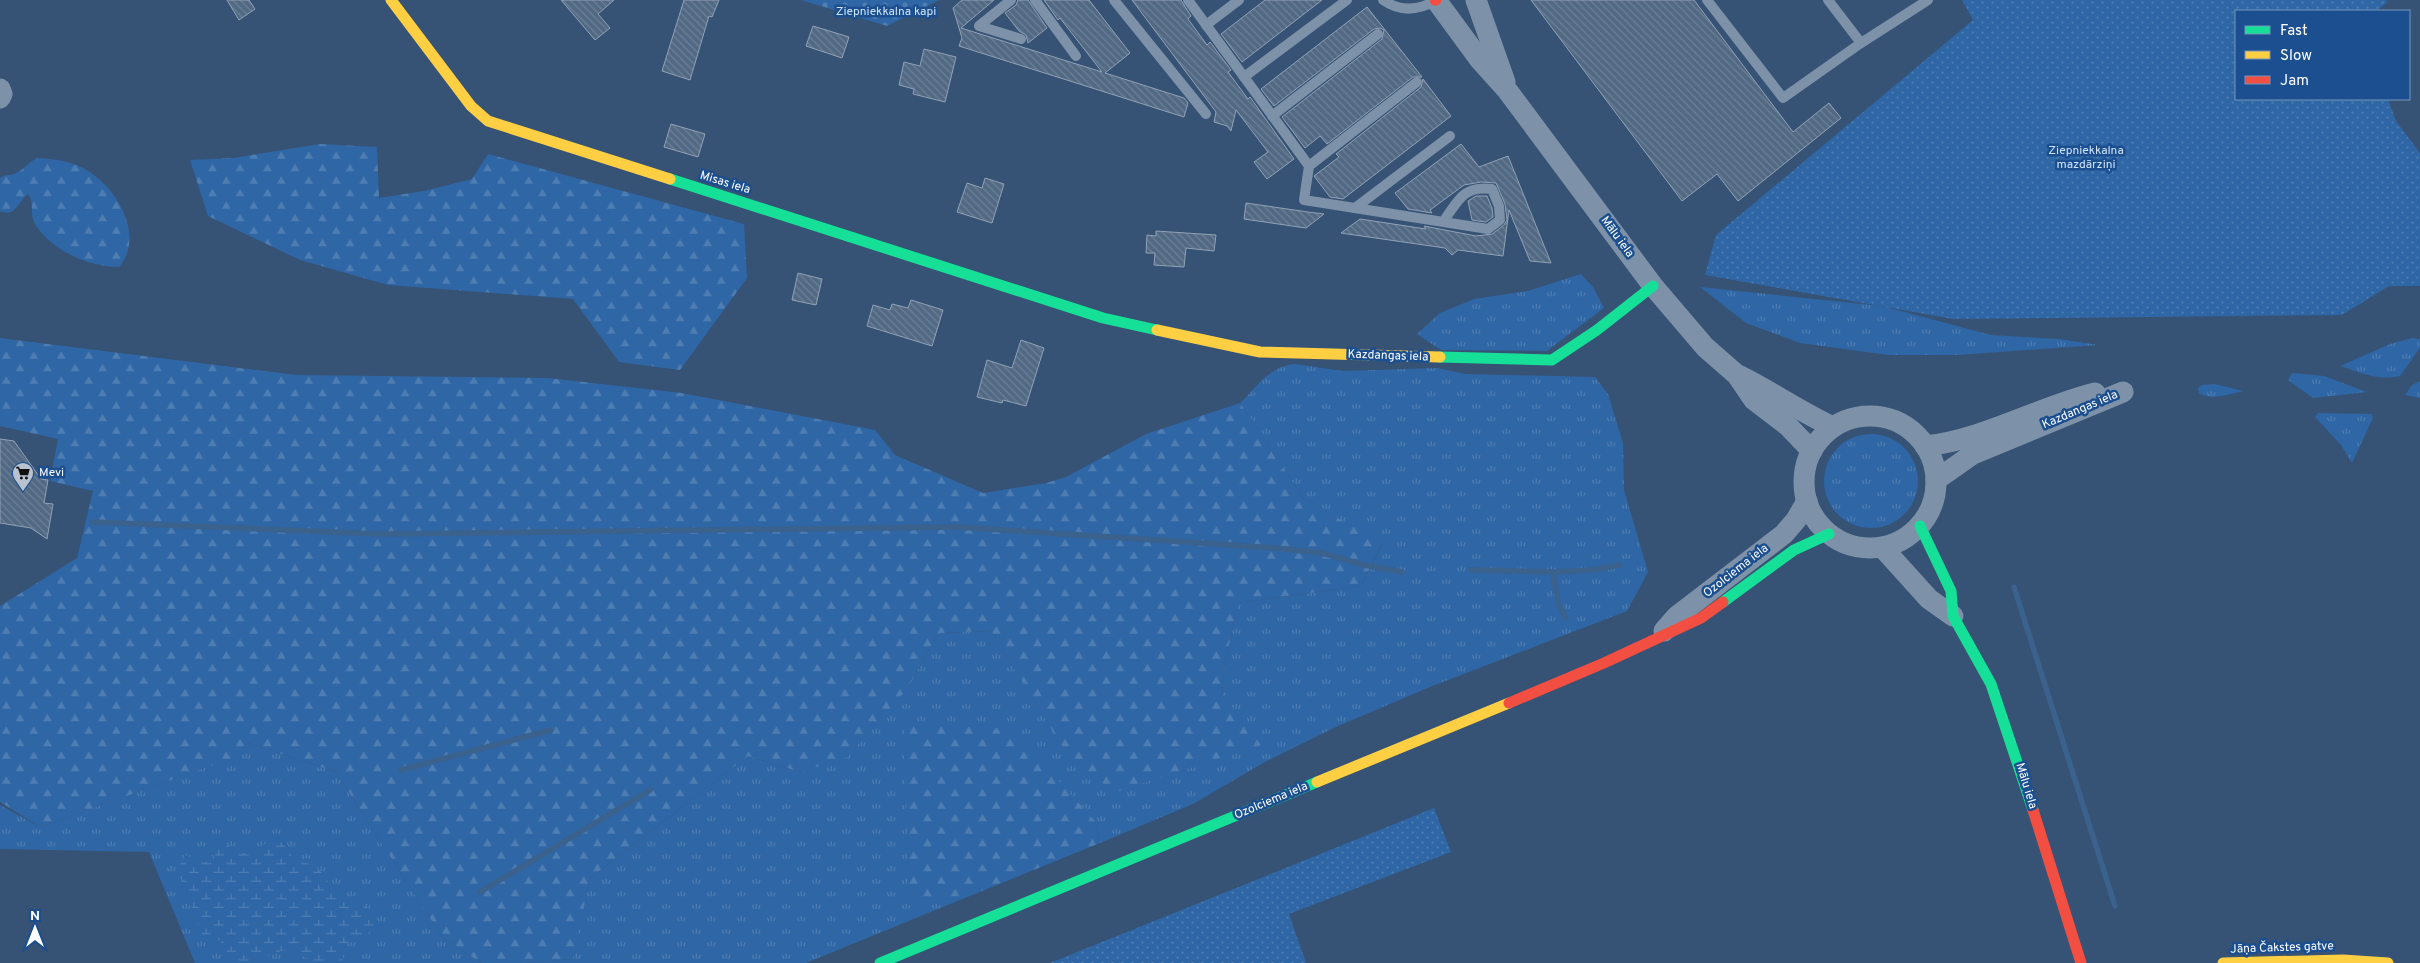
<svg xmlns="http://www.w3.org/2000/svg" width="2420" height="963" viewBox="0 0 2420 963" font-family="Overpass,sans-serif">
  <defs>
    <pattern id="grass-tufts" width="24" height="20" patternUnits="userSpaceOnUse" patternTransform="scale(1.25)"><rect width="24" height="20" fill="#2f66a5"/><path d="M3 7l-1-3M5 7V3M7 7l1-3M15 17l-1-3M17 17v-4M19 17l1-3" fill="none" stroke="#4e7db2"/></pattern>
    <pattern id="forest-firs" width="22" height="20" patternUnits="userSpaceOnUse" patternTransform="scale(1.25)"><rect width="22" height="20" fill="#2f66a5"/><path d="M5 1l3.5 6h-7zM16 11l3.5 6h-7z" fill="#4e7db2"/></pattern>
    <pattern id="wetland-marsh" width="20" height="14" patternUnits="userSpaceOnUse" patternTransform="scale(1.25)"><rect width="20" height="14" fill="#2f66a5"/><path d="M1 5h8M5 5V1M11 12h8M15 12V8" fill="none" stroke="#4e7db2"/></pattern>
    <pattern id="cemetery-stones" width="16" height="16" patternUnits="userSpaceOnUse" patternTransform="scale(1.25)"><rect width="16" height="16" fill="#2f66a5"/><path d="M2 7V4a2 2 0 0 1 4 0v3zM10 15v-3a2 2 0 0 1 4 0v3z" fill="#4e7db2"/></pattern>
    <pattern id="garden-dots" width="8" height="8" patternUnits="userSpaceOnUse" patternTransform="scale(1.25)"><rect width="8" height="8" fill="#2f66a5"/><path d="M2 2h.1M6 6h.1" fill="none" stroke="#4e7db2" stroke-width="1.8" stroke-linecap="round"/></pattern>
    <pattern id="building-back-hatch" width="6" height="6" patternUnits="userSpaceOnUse" patternTransform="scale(1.25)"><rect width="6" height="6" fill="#526984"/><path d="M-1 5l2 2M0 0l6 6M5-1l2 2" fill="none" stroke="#6c8096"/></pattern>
  </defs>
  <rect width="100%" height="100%" fill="#365274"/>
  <g fill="url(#grass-tufts)">
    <polygon points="1581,274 1593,287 1604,308 1547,351 1441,350 1417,334 1440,313 1474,299 1528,291"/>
    <polygon points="1700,287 1882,306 1991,335 2059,339 2098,345 1958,355 1888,355 1800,343 1746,323"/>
    <path d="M 2412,338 L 2420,339 L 2420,348 L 2400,376 C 2378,381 2361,373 2340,366 L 2390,344 Z"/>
    <path d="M 1295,364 L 1343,371 L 1438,368 L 1465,374 L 1595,377 L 1608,394 L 1623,443 L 1624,490 L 1648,572 L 1627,611 L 1430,687 L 1338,726 L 1263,763 L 1193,804 L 1100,843 L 1095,821 L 909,894 L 960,900 L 806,963 L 524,963 L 572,959 L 590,878 L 748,756 L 800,772 L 908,688 L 938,633 L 991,631 L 1073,763 L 1260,745 L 1222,694 L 1225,664 L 1238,603 L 1361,586 L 1382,544 L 1304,499 L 1240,403 C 1258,386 1268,367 1295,364 Z"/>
    <polygon points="2292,373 2324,376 2367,392 2313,398 2288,380"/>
    <polygon points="2420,381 2420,398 2405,395 2412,385"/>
    <path d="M 2215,384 L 2243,391 C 2230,394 2211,401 2199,393 L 2198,388 L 2202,385 Z"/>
    <polygon points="2318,413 2372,414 2373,418 2352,463 2341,445 2315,417"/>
    <circle cx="1871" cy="481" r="47"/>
    <polygon points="249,743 336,772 442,937 481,963 195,963 149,852 0,849 0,805 40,827 229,759"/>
  </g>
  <g fill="url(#forest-firs)">
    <polygon points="320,144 377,147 379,198 424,191 472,179 488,154 744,224 747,278 680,370 619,362 573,299 388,285 300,260 208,216 190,160 233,158"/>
    <path d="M 38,158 C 54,159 69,161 83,168 C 116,185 146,235 119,267 C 88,267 51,250 35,224 C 29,214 35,203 28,194 C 18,201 16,218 0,211 L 0,178 C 5,174 11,176 16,173 C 25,169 29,161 38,158 Z"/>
    <polygon points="0,338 297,375 548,378 682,393 875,430 895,455 983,493 1046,483 1066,477 1146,434 1240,403 1304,499 1382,543 1361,586 1238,603 1225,664 1222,694 1261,745 1116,792 1073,764 991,631 938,633 908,688 846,758 800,772 748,756 590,878 573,959 524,963 481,963 442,937 336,772 249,743 230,759 40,827 0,802 0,606 77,558 93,491 50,481 58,439 0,426"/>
    <polygon points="904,723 1012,729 1095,821 1100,843 960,900 909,895"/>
  </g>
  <path fill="url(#wetland-marsh)" d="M 268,842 L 281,842 C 286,847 292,857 296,859 C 304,863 310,863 317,868 C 327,876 331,891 341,899 C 357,910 361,891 377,922 L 367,935 L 347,944 L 347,951 L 341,963 L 317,963 L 291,951 L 281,951 L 251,963 L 233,963 C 224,947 222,935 202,935 L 179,875 L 179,868 L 185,855 L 202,862 L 212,862 L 218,852 L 218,846 L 228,846 L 248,855 Z"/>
  <polygon fill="url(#cemetery-stones)" points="801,0 939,0 887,26"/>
  <g fill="url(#garden-dots)">
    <polygon points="1962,0 2386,0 2387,2 2377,11 2236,11 2236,99 2388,99 2396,121 2420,153 2420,286 2389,286 2342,315 1953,319 1705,275 1716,235 1973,20"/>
    <polygon points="1434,808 1451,852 1289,914 1306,963 1050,963"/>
  </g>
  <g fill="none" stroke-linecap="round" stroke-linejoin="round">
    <g stroke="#3b618d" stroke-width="5.5">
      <polyline points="93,522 381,534 958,527 1275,548 1322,553 1364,565 1402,572"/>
      <polyline points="1471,570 1553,572 1558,602 1566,618"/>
      <polyline points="1553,572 1593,570 1620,565"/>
      <polyline points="2014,587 2115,906"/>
      <polyline points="401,770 551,730"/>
      <polyline points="480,892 650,790"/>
    </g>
  </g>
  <g fill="url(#building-back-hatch)" stroke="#92a2b6">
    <polygon points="227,0 249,0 255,9 239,20"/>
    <polygon points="561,0 614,0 598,14 610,28 595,40"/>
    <polygon points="684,0 719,0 712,17 709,16 690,80 662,71"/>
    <polygon points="962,0 994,0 961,28 1102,72 1060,18 1058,20 1044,0 1089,0 1130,53 1105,73 1184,98 1188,103 1184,117 959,46 962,38 953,8"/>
    <polygon points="1018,0 1028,0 1047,28 1028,43 1026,35 1019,31 1005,13 1016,5"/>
    <polygon points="1132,0 1181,0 1191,16 1188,19 1207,45 1210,42 1231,70 1228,72 1248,99 1250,97 1294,159 1267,179 1254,162 1268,152 1236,110 1231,131 1227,126 1214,122 1216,112"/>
    <polygon points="1265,0 1322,0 1242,62 1221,34"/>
    <polygon points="1531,0 1694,0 1793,132 1829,103 1841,118 1738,201 1717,174 1682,201"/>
    <polygon points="1367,7 1422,77 1413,77 1327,144 1320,136 1305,148 1282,117 1382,39 1384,30 1380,28 1374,29 1274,106 1261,89"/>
    <polygon points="813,26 849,37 842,58 806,46"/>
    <polygon points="924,49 956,57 945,102 913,94 914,89 899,85 904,62 920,66"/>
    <polygon points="1423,79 1451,116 1343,199 1330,197 1314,176 1339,157 1336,154 1421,87"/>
    <polygon points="671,124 705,134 698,157 664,147"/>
    <polygon points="1461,144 1479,167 1508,156 1551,263 1530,261 1509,210 1503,256 1458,250 1452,255 1445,248 1341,233 1360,219 1426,229 1424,226 1476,236 1492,234 1504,225 1507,220 1505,204 1496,183 1481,182 1464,185 1430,210 1432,213 1408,209 1395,193"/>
    <polygon points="985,178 1004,184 992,223 957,212 967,183 982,188"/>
    <polygon points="1476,196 1487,196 1492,208 1493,217 1486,222 1472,220 1468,201"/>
    <polygon points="1246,203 1308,212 1324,214 1306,228 1244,219"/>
    <polygon points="1156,231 1216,235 1214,251 1186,248 1184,267 1154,265 1155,253 1146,253 1147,235 1156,236"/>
    <polygon points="798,273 822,279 816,305 792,300"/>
    <polygon points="911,300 943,310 932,346 867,326 873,305 890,310 892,304 908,308"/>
    <polygon points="1021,340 1044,348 1026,406 1003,400 1002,403 977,397 987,360 1012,368"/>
    <polygon points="0,439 14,441 41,479 48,480 44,503 53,504 47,539 31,528 0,523"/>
  </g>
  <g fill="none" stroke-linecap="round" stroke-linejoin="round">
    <g stroke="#7d92a8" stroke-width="10">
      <polyline points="1011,0 979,26 1021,39"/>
      <polyline points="1035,0 1076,56"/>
      <polyline points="1114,0 1206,114"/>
      <path d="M 1188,0 L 1309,166 L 1304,200 L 1488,229 L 1500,220 L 1499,206 L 1492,189 C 1463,185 1458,201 1443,222"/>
      <path d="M 1383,0 C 1400,12 1417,11 1435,1"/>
      <polyline points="1707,0 1783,98 1861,43 1828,0"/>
      <polyline points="1206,25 1239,0"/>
      <polyline points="1861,43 1928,0"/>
      <polyline points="1244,77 1347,0"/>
      <polyline points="1272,116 1378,34"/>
      <polyline points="1309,166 1417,82"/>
      <polyline points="1355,208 1450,136"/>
    </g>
    <g stroke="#7d92a8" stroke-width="21">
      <polyline points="1436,0 1480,60 1507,90 1653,286 1705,347 1737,375 1754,400 1788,426 1812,451"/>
      <polyline points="1476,0 1505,82"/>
      <polyline points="0,89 2,94 0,98"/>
      <path d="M 1740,376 C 1772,392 1801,412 1833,427"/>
      <circle cx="1870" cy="482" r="66"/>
      <path d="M 1925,446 C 1983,440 2039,407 2095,393"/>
      <polyline points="1936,480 1973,454 2123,392"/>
      <polyline points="1882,547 1929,599 1953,616"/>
      <polyline points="1664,631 1677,616 1784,534 1796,520 1807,501"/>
    </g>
    <g stroke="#16e098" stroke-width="11">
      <polyline points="670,179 1103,318 1157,330"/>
      <polyline points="1440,357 1552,360 1597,330 1653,286"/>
      <polyline points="1920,526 1951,591 1953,616 1991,684 2033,810"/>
      <polyline points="1723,602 1794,550 1829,534"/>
      <polyline points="880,963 1317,782"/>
    </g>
    <g stroke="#ffcf43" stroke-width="11">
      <polyline points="391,0 471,106 488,121 670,179"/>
      <polyline points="1157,330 1260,352 1440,357"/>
      <polyline points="1317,782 1509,703"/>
      <polyline points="2223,963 2343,960 2388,963"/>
    </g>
    <g stroke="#f24e42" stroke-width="11">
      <polyline points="1435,0 1436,0"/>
      <polyline points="1509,703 1604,663 1701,618 1723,602"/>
      <polyline points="2033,810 2081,963"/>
    </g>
  </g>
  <defs>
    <g id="supermarket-pin" transform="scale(1.125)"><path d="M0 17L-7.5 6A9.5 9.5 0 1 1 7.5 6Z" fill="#b9c2ce" stroke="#1b4f8f"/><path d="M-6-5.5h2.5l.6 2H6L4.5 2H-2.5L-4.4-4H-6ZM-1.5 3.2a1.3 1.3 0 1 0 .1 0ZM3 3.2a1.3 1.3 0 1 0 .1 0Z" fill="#111"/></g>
  </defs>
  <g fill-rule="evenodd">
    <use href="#supermarket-pin" x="23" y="473"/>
  </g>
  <g text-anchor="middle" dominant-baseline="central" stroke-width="5" stroke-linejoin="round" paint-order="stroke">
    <g font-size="12" fill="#cfe3fa" stroke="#1b4f8f">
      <text x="886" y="12">Ziepniekkalna kapi</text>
      <text x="2086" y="151">Ziepniekkalna<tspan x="2086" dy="14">mazdārziņi</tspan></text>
    </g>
    <g font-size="12" fill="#fff" stroke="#1b4f8f">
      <text transform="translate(725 183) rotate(17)">Misas iela</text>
      <text transform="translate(1617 237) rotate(54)">Mālu iela</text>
      <text transform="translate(1388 356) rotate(2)">Kazdangas iela</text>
      <text transform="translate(2080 410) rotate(-23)">Kazdangas iela</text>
      <text transform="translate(1736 571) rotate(-38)">Ozolciema iela</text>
      <text transform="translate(2026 786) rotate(73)">Mālu iela</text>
      <text transform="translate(1271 801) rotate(-23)">Ozolciema iela</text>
      <text transform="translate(2282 948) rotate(-2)">Jāņa Čakstes gatve</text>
    </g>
    <g font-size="12" fill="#fff" stroke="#1b4f8f" text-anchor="start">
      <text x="39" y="473">Mevi</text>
    </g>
  </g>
  <rect x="2235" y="10" width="175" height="90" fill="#1b4f8f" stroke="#7695bc"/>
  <rect x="2245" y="26" width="25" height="8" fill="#16e098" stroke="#7695bc"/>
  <text x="2280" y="35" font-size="15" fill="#ffffff">Fast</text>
  <rect x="2245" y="51" width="25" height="8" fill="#ffcf43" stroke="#7695bc"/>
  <text x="2280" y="60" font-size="15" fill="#ffffff">Slow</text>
  <rect x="2245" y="76" width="25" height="8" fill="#f24e42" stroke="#7695bc"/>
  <text x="2280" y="85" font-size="15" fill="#ffffff">Jam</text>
  <g transform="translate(35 928)" stroke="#1b4f8f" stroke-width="4" paint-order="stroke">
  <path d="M0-4L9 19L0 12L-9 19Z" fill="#ffffff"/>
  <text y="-8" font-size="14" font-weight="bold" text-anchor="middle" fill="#ffffff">N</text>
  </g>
</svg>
